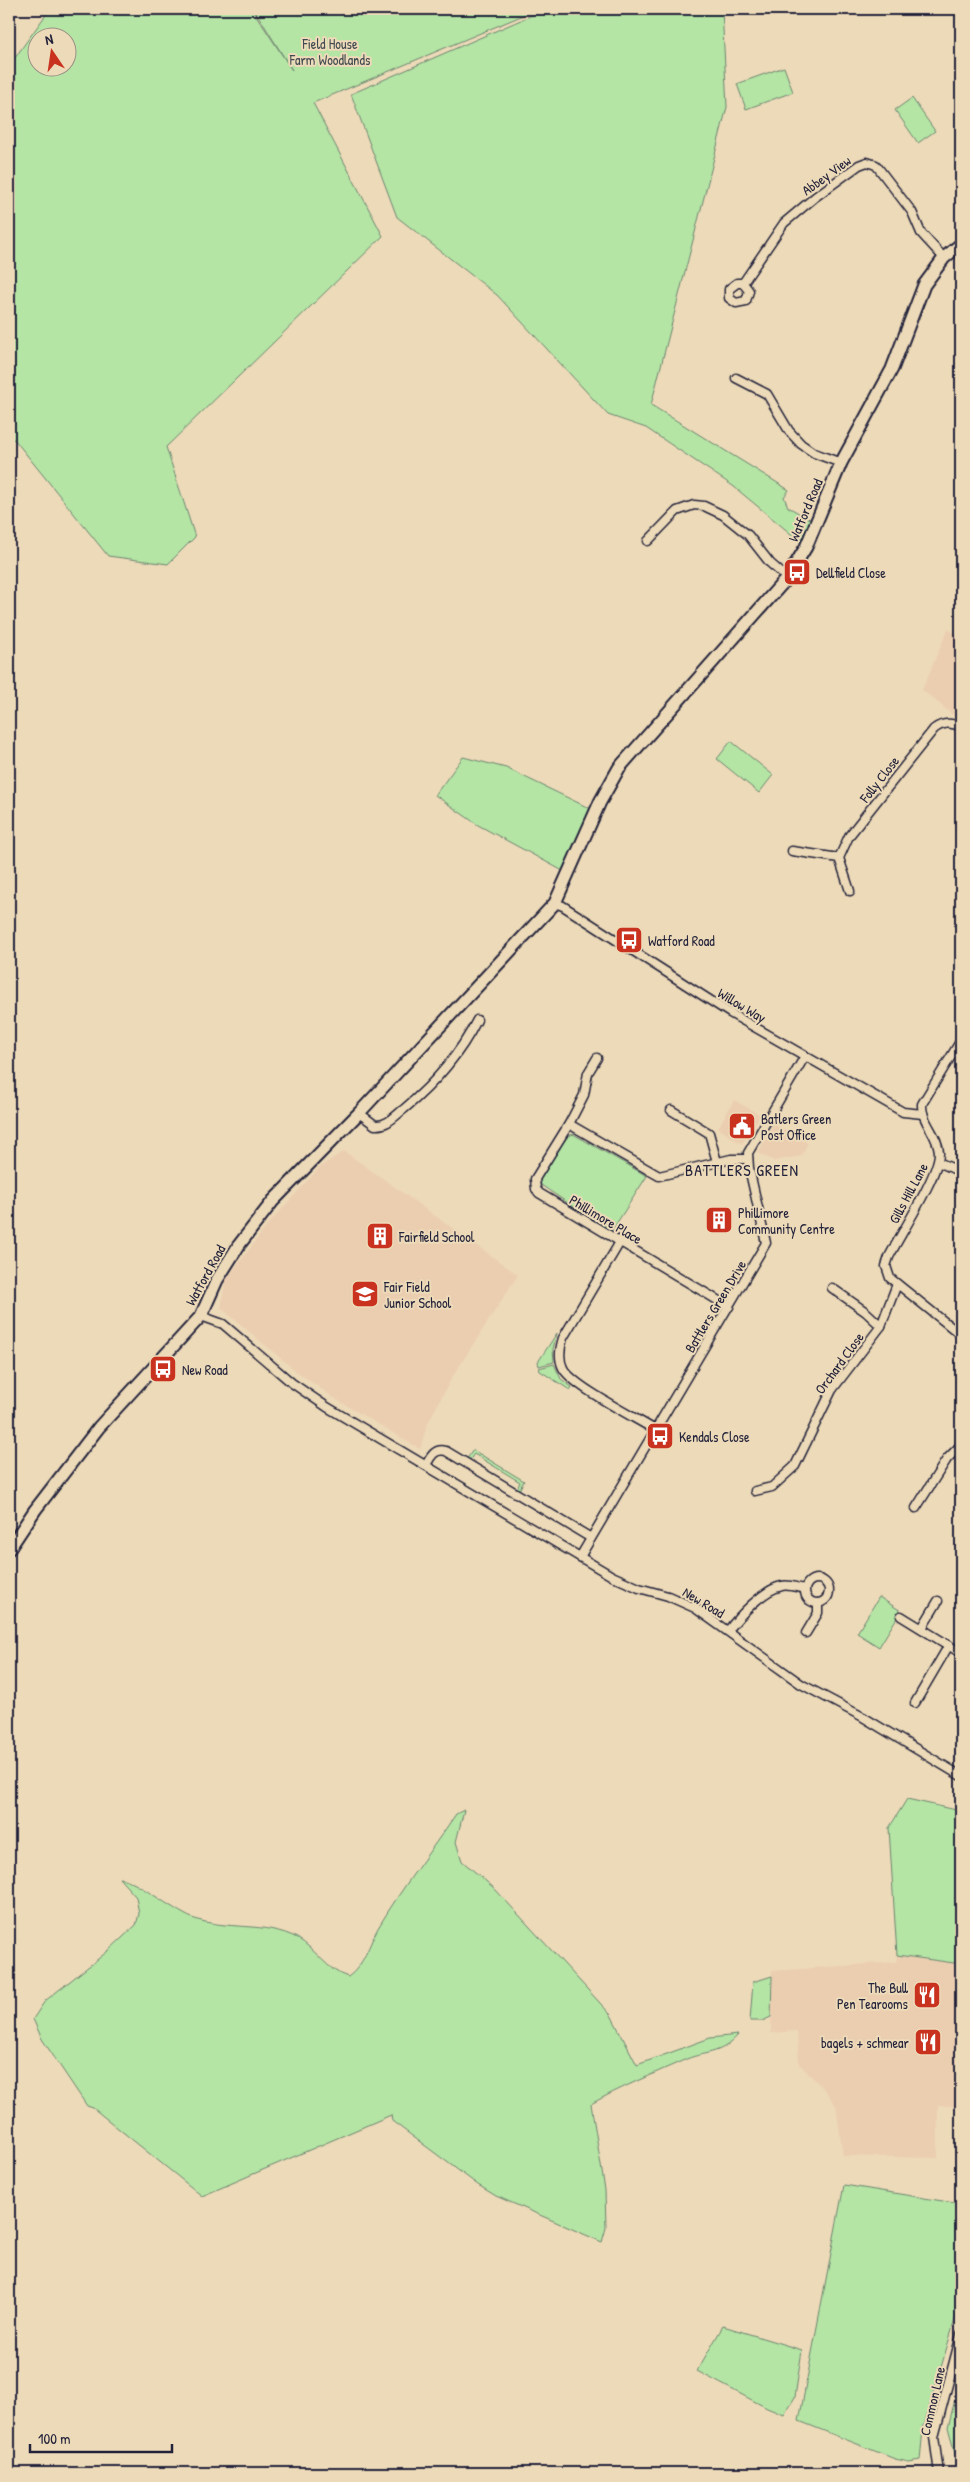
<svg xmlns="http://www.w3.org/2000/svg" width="970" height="2482" viewBox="0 0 970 2482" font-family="'Patrick Hand',sans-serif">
  <rect width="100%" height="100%" fill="#eddab8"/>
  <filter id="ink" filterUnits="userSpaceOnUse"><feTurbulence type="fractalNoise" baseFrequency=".02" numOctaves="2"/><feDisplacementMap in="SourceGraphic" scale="10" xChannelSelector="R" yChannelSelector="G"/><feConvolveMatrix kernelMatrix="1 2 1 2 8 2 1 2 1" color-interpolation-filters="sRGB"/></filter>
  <g filter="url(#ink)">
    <g fill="#ebceb0">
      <polygon points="948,629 961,637 961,721 922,690"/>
      <polygon points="734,1100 760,1115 742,1144 718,1128"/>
      <polygon points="774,1124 808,1143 801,1156 774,1161 758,1153"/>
      <polygon points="344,1151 518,1275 451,1379 427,1425 420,1449 334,1398 296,1371 221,1308 225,1281 269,1223 320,1167"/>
      <polygon points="897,1955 961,1964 961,2107 938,2105 938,2158 843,2156 836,2106 824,2089 799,2064 797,2031 771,2033 772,1971 896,1962"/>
    </g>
    <g fill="#b4e5a4" stroke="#6b8470" fill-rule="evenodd">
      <path d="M 50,9 L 252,9 L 292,70 L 254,9 L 538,9 L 313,103 L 383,236 L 166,447 L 195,537 L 168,564 L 108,556 L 14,439 L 9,441 L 9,66 ZM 38,38 L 68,38 L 68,68 L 38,68 Z"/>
      <polygon points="546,9 722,9 727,107 651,405 789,490 784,497 788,507 813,521 802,543 733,486 646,428 608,415 497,295 397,217 351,94"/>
      <polygon points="784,67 793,92 746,109 737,84"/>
      <polygon points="912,98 935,131 918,143 895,110"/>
      <polygon points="731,741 773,775 759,793 717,759"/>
      <polygon points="463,757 506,768 591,809 563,871 478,825 435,795"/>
      <polygon points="573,1134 647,1176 611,1232 541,1185 540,1179 567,1137"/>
      <polygon points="557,1333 553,1349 554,1362 539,1366 538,1362"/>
      <polygon points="554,1364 561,1379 572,1387 570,1390 540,1371 539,1368"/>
      <polygon points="473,1450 524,1481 519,1490 517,1489 520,1482 474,1454 469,1461 467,1459"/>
      <polygon points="879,1597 901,1611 879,1647 857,1633"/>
      <polygon points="907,1799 961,1811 961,1964 897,1955 889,1828"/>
      <path d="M 464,1810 L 456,1842 L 462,1861 L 494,1888 L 611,2015 L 637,2065 L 710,2038 L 738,2035 C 719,2057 705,2050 682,2061 C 651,2075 621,2087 591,2104 L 605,2190 L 606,2228 L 602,2242 L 496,2196 L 478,2185 L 392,2121 L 391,2115 L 202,2196 L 93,2108 L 87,2106 L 42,2039 L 33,2019 L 45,2001 L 108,1951 L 136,1925 L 139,1914 L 136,1897 L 119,1878 C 134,1879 173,1910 192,1918 C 226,1931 265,1921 297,1938 C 316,1949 327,1971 348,1977 C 364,1966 369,1944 378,1928 C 401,1889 430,1852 456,1814 Z"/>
      <polygon points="772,1976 771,2017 762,2021 750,2021 753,1982"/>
      <polygon points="844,2185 961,2204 961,2299 923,2429 920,2460 909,2462 895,2459 799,2421"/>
      <polygon points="723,2326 802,2350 795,2397 784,2415 767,2408 697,2371"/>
      <polygon points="961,2376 961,2473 960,2473 948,2427"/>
    </g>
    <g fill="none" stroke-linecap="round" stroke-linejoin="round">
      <g stroke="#22223b" stroke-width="11">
        <g id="street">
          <polyline points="743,283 737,283 729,289 729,298 736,303 746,301 749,291 743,283 784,223 815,197 859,165 867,162 876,165 912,212 921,233 944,258"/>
          <polyline points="736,378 767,394 789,431 801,444 814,453 841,463"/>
          <polyline points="648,541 677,511 694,505 704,506 723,515 748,535 770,563 787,578"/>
          <polyline points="792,851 839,858"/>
          <path d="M 850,891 L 839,858 L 849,836 L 934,729 C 943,722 951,722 961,727"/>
          <polyline points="555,903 563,906 730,1013 903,1112 923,1114"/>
          <path d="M 961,1040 L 922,1104 C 921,1122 938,1134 939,1152 C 940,1173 900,1235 889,1257 L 886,1266 L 890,1278 L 961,1335"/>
          <polyline points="671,1110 709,1133 717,1162"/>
          <path d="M 359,1113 L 375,1125 C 387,1126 395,1116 404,1109 C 434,1084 459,1056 477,1020"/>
          <polyline points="569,1124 584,1095 588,1073 597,1058"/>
          <polyline points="938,1162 961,1172"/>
          <path d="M 620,1242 L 563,1338 C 560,1348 558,1358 563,1368 C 572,1386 636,1418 655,1430"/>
          <polyline points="832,1288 866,1312 881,1326"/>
          <polyline points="729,1307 539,1193 536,1189 535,1179 569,1124 659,1176 731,1159 748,1159"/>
          <polyline points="201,1316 223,1324 292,1383 327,1407 612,1576 639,1588 668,1596 695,1608 801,1684 863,1717 961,1776"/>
          <path d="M 426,1465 C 431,1456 435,1448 446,1451 L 591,1538"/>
          <polyline points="755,1491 772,1487 795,1466 832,1390 881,1326 897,1284"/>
          <polyline points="916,1508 947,1459 961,1445"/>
          <polyline points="580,1557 766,1243 749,1168 748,1153 805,1056"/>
          <circle cx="817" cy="1591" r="12"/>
          <polyline points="901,1616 961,1653"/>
          <polyline points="922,1628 938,1601"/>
          <path d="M 728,1631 C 738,1617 764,1589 782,1586 C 789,1584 798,1588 805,1589"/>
          <polyline points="806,1633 818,1613 818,1603"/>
          <polyline points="915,1703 949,1645"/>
          <polyline points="939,2473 934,2437 961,2335"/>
        </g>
      </g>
      <g stroke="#22223b" stroke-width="15">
        <polyline id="secondary" points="9,1549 35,1510 99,1427 201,1316 217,1280 239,1245 273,1201 359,1113 555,903 600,802 619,768 787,578 806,547 841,463 892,369 924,285 944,258 961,244"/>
      </g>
      <use href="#street" stroke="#eddab8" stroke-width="8"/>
      <use href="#secondary" stroke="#eddab8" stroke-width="11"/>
    </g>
  </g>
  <defs>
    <g id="bus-square" transform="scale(1.4375)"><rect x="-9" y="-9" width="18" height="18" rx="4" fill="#c8321e" stroke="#eddab8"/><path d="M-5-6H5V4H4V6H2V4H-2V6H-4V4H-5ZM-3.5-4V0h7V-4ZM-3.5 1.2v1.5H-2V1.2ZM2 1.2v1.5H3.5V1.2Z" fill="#fff"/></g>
    <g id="civic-square" transform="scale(1.4375)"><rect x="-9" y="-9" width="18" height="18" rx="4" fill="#c8321e" stroke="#eddab8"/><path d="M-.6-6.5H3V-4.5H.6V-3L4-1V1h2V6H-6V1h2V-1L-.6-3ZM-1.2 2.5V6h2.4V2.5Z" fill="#fff"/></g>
    <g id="building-square" transform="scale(1.4375)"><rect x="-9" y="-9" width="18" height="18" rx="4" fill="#c8321e" stroke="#eddab8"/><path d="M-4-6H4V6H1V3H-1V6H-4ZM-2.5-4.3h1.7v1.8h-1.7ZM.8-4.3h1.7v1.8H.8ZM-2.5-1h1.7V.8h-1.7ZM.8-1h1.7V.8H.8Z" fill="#fff"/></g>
    <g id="school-square" transform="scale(1.4375)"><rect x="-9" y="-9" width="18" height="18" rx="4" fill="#c8321e" stroke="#eddab8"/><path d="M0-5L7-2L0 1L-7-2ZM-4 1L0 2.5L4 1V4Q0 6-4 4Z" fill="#fff"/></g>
    <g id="restaurant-square" transform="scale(1.4375)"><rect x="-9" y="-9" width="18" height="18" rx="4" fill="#c8321e" stroke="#eddab8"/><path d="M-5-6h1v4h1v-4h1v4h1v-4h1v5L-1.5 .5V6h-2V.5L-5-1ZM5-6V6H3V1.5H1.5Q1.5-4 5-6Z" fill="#fff"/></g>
  </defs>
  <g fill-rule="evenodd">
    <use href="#bus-square" x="797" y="572"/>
    <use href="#bus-square" x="629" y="940"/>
    <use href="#civic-square" x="742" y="1126"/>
    <use href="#building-square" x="719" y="1220"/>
    <use href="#building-square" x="380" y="1236"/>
    <use href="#school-square" x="365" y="1294"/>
    <use href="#bus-square" x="163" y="1369"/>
    <use href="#bus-square" x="660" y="1436"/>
    <use href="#restaurant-square" x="927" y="1995"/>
    <use href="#restaurant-square" x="928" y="2042"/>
  </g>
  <g text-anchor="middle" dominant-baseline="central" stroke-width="4" stroke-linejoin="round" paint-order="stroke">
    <g font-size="14" fill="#3f4950" stroke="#eddab8">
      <text x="330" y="43">Field House<tspan x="330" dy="16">Farm Woodlands</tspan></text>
    </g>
    <g font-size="14" fill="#22223b" stroke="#eddab8">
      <text transform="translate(826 175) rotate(-36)">Abbey View</text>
      <text transform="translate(805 510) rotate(-67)">Watford Road</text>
      <text transform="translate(879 779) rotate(-52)">Folly Close</text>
      <text transform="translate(742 1005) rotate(31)">Willow Way</text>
      <text transform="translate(908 1193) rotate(-62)">Gills Hill Lane</text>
      <text transform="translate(606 1219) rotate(31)">Phillimore Place</text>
      <text transform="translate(205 1275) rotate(-61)">Watford Road</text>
      <text transform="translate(715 1306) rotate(-59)">Battlers Green Drive</text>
      <text transform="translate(839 1363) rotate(-54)">Orchard Close</text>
      <text transform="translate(704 1602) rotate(31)">New Road</text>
      <text transform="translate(932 2401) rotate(-77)">Common Lane</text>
    </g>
    <g font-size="14" fill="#22223b" stroke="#eddab8" text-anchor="start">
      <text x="816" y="572">Dellfield Close</text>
      <text x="648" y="940">Watford Road</text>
      <text x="761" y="1118">Batlers Green<tspan x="761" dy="16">Post Office</tspan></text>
      <text x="738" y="1212">Phillimore<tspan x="738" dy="16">Community Centre</tspan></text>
      <text x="399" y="1236">Fairfield School</text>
      <text x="384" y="1286">Fair Field<tspan x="384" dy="16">Junior School</tspan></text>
      <text x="182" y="1369">New Road</text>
      <text x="679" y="1436">Kendals Close</text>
      <text x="908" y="1987" text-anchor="end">The Bull<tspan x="908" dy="16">Pen Tearooms</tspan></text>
      <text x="909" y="2042" text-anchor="end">bagels + schmear</text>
    </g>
    <g font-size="16" letter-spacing="1" fill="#22223b" stroke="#eddab8">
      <text x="742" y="1170">BATTLERS GREEN</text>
    </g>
  </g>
  <rect width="970" height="2482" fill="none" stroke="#eddab8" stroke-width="30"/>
  <rect x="15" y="15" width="940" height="2452" fill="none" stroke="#22223b" stroke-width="2" filter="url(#ink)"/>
  <g transform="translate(52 52) rotate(347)"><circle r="24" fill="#eddab8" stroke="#9c9086"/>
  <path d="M0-4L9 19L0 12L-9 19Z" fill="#c8321e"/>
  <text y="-8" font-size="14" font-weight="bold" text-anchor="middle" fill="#22223b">N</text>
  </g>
  <path d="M30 2444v8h142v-8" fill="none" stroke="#22223b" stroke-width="2.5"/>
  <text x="38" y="2444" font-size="15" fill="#22223b" stroke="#eddab8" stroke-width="4" paint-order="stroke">100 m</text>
</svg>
